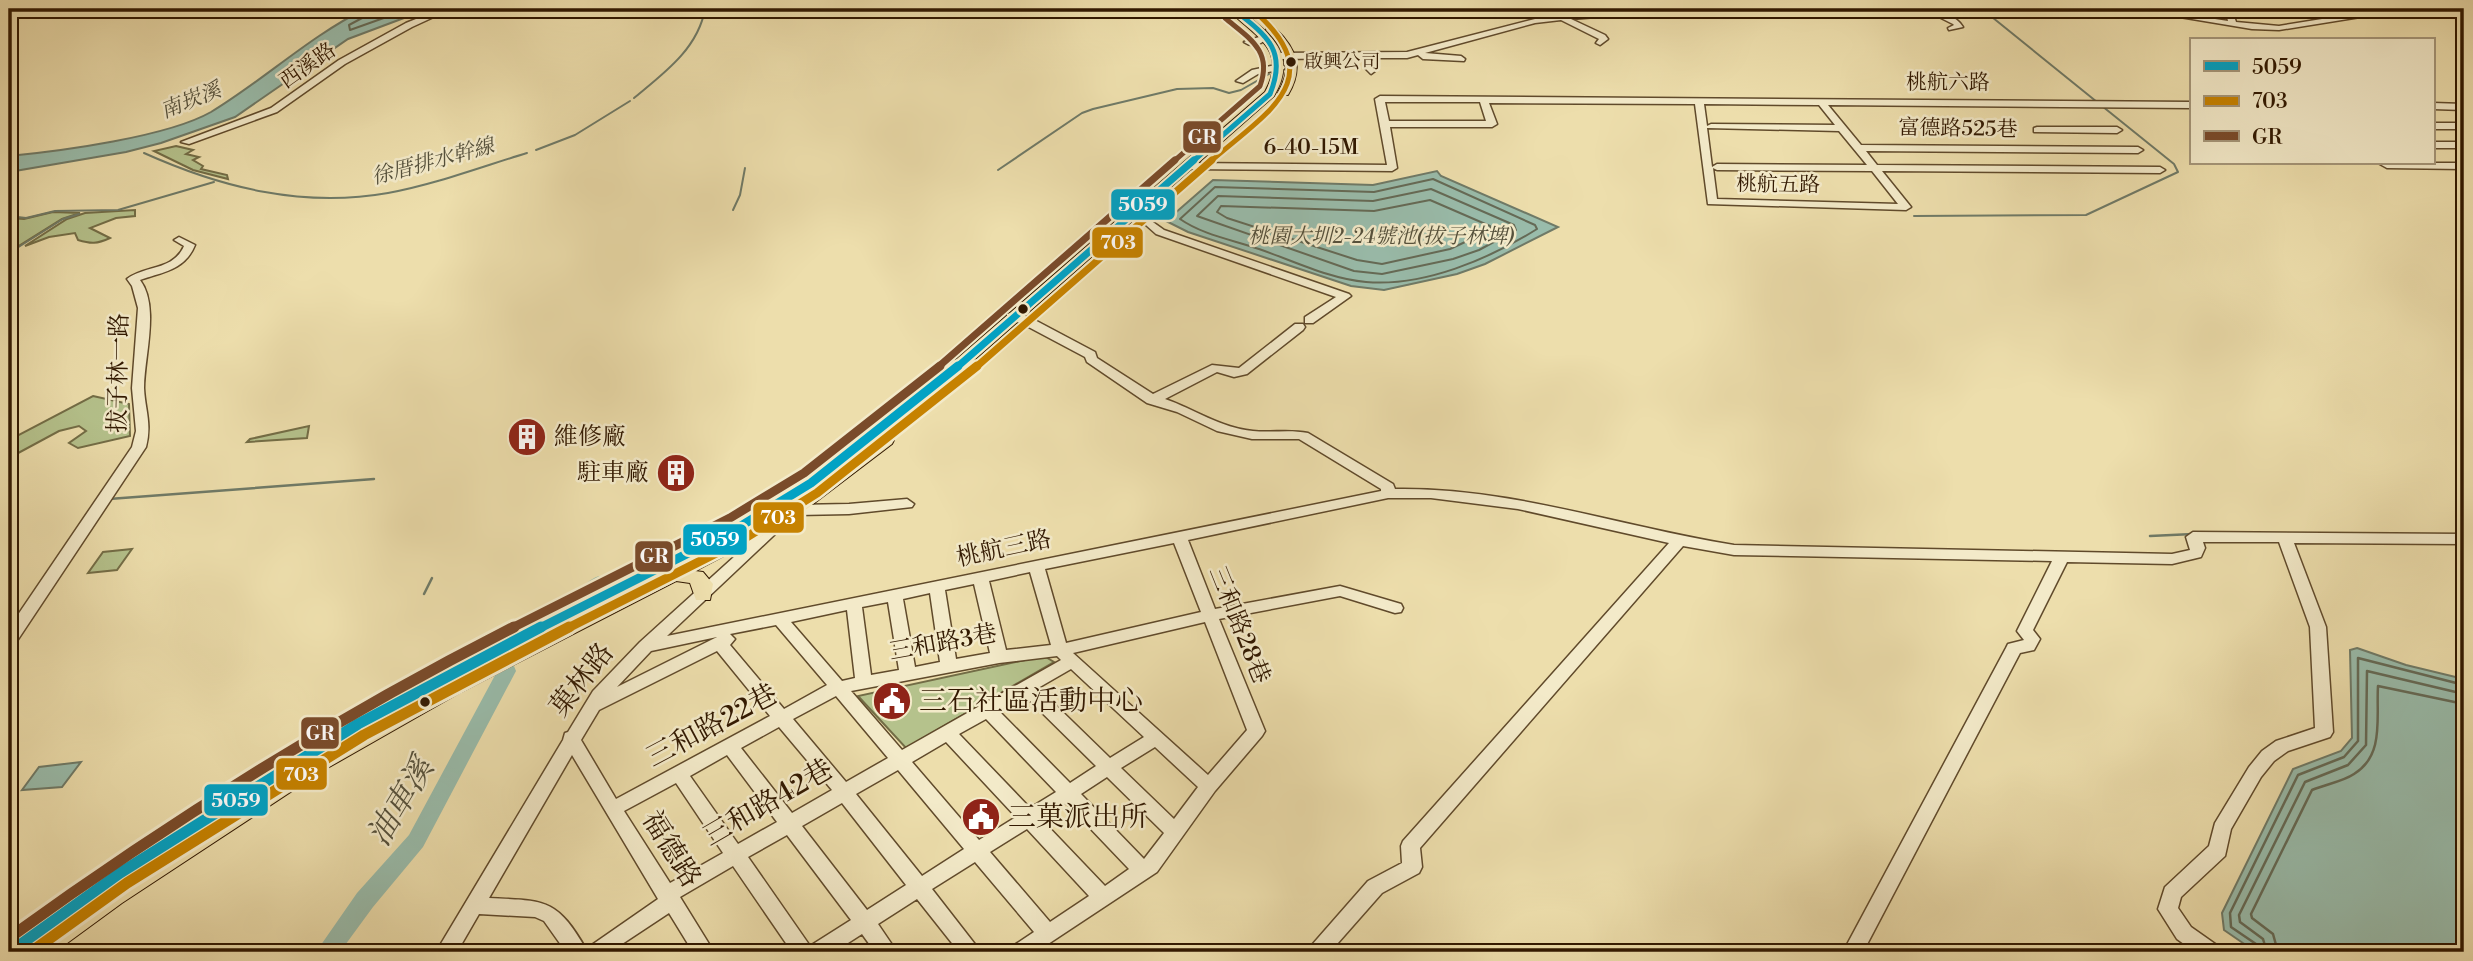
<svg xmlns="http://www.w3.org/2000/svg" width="2473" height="961" viewBox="0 0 2473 961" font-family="'Libre Bodoni','Noto Serif TC',serif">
  <rect width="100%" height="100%" fill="#eddeac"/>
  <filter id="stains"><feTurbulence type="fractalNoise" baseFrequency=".00286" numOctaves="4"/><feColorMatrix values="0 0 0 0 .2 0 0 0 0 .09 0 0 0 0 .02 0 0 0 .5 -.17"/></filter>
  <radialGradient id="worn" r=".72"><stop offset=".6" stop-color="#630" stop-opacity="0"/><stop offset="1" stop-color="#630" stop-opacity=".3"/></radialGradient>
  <g fill="#b5c28c" stroke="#736d46" stroke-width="2">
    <polygon points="176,146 193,150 186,154 199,157 193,160 203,166 201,169 227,175 228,179 193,170 154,151"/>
    <path d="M 135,210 L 135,216 L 116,218 L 90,228 L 110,238 C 97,244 91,244 78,240 L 75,233 L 49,237 L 25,246 L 67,219 L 85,213 Z"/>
    <polygon points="53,212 80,213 62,219 9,252 9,218 24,219"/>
    <polygon points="93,396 129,404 130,436 78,448 69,443 86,431 79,426 59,431 9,458 9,440"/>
    <polygon points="309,426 307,438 247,442 250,439"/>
    <polygon points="132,549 117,570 88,573 103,552"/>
    <polygon points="1044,656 1054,662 906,748 858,696"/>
  </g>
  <g fill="#99bcab" stroke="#6f7a67" stroke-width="2">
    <path d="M 365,9 L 428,9 L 348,39 L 235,117 L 161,143 L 126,152 L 9,172 L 9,156 C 61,151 167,137 211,112 C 264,80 310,36 365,9 Z"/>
    <polygon points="1437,171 1441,176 1558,227 1485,264 1457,274 1384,290 1351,286 1188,232 1166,221 1213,180 1373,185"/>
    <polygon points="2357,648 2406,665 2464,679 2464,952 2256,952 2224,930 2222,913 2293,769 2341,751 2352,738 2350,650"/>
    <polygon points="81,762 62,787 22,790 39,767"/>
  </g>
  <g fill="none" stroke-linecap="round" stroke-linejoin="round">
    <g stroke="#656a56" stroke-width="2">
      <polyline points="366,9 364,17 349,25 350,30 409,9"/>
      <path d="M 1433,179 L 1535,225 L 1537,229 C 1489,259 1424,287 1366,282 C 1330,279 1294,261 1259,249 C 1233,240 1203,235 1180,219 L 1215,187 L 1374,192 Z"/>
      <polygon points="1431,189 1514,225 1516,230 1479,250 1453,259 1382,274 1354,271 1197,216 1218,196 1373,201"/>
      <polygon points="1430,200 1490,226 1491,230 1450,249 1382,264 1357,260 1227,218 1217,212 1221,206 1374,211"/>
    </g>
    <g stroke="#656a56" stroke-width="2.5">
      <polyline points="2258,952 2256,944 2231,927 2230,913 2298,775 2344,757 2358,741 2358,658 2464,685"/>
      <polyline points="2267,952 2263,939 2240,922 2239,915 2305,782 2348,765 2366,745 2367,671 2464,694"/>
      <path d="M 2278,952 L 2273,934 L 2252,918 L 2251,914 L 2312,790 C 2326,784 2342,782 2354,774 C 2385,755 2376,717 2378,686 L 2464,704"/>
    </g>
    <g stroke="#6f7a67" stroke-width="2">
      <polyline points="1982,9 2097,102"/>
      <path d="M 634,98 C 663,74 698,49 705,9"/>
      <polyline points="536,150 575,135 630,101"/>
      <path d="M 144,153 C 222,188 303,208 388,193 C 436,184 481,167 527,153"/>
      <polyline points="998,170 1082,113 1093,109 1177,89 1213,88 1229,93 1241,90 1269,74"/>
      <polyline points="733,210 740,195 745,168"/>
      <polyline points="9,216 26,218 55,211 118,210 214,182"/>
      <polyline points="1914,216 2086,215 2178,172 2174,164 2102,106"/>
      <polyline points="9,253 63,219 79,214"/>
    </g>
    <g stroke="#6f7a67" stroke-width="2.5">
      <polyline points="109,499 374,479"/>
      <polyline points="2150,536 2193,534"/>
      <polyline points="424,594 432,578"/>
    </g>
    <g fill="#99bcab" fill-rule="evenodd">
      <path d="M 599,576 L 605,578 L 608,582 L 586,604 L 574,604 L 571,600 C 577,591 589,579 599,576 Z"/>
      <polygon points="507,664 514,666 516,671 423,847 373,907 340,952 316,952 357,893 409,835 500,666"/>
    </g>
    <g stroke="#604a2b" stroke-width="3">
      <g id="minor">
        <polygon points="441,9 451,9 412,27 345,64 277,112 189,144 181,142 271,108 339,60 406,23"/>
        <polygon points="1640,9 1678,9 1674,11 1571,19 1605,35 1608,39 1600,45 1596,43 1599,39 1561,20 1535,23 1425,53 1461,56 1465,59 1464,61 1423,59 1418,55 1407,58 1372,58 1372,67 1375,71 1371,74 1364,67 1364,58 1278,59 1274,56 1278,53 1407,52 1535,19"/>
        <path d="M 1923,9 C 1936,8 1956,15 1963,27 L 1949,30 L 1948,28 L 1954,25 L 1953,24 Z"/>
        <polygon points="2132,9 2150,9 2228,21 2226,13 2215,9 2232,10 2236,22 2279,26 2322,19 2290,15 2282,9 2324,15 2327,15 2327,18 2392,9 2410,9 2279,30 2252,29"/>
        <path d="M 1265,35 L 1269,37 C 1262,44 1252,48 1244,42 Z"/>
        <polygon points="1281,64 1285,67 1284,69 1258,74 1243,83 1236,81 1252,70"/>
        <path d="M 1380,96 L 2191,102 L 2191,108 L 1828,105 L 1861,145 L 2138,147 L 2143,150 L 2138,153 L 1866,151 L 1877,165 L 2160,167 L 2165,170 L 2160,173 L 1882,171 L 1911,207 L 1906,210 L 1708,204 L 1695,104 L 1489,103 L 1497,124 L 1492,127 L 1390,127 L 1397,168 L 1392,171 L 1187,169 L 1182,166 L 1187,163 L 1387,165 L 1375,99 ZM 1385,102 L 1480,102 L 1486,121 L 1389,121 ZM 1704,104 L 1819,105 L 1835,125 L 1711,124 L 1707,126 ZM 1707,128 L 1839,131 L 1867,165 L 1717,164 L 1712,167 ZM 1713,168 L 1717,170 L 1872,171 L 1898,204 L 1717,199 Z"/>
        <polygon points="2433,103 2464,104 2464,110 2433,109"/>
        <rect x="2433" y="123" width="31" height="6"/>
        <polygon points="2037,127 2117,127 2122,130 2117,133 2034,132 2034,128"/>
        <rect x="2433" y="142" width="31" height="6"/>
        <polygon points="2378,163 2464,163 2464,169 2387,168"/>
        <polygon points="1143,215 1164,230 1349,294 1351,296 1313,323 1305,323 1305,317 1336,297 1156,234 1138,218"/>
        <path d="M 179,237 L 195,245 C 185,270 163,272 140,280 C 160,306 144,357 144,388 C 145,410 152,423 146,447 L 15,644 L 9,646 L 9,628 L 132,447 L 136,431 L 132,388 L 138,308 L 132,286 L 127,279 C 145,265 173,271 184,246 L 174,240 Z"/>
        <path d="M 1011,313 L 1029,317 L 1095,352 L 1097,358 L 1153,394 L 1212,365 L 1239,368 L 1295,324 L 1303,324 L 1305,327 L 1303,330 L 1247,374 L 1234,377 L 1217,372 L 1165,399 C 1194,409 1221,428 1253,431 C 1272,433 1289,429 1308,433 L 1393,484 L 1395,489 C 1511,487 1621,527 1734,545 L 2172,554 L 2190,550 L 2186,537 L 2193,532 L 2464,534 L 2464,544 L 2294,543 L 2326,627 L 2333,732 L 2330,737 L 2288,751 L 2274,761 L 2261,777 L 2231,829 L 2225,856 L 2181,897 L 2178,908 L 2191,927 L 2218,946 L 2221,952 L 2195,952 L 2177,939 L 2158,909 L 2165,887 L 2209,846 L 2215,823 L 2249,767 L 2262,751 L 2276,741 L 2315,728 L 2310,627 L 2279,542 L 2203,542 L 2205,548 L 2201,557 L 2172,564 L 2067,562 L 2033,630 L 2040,639 L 2034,650 L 2020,653 L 1863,952 L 1843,952 L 2006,648 L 2008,644 L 2024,640 L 2017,631 L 2052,561 L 1734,555 L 1683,546 L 1420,848 L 1422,867 L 1419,873 L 1382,893 L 1330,952 L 1308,952 L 1311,946 L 1368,881 L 1402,863 L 1401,846 L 1403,841 L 1669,543 L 1518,509 L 1431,498 L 1388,498 L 1188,540 L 1215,609 L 1340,586 L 1401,604 L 1403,608 L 1401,612 L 1395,613 L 1340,596 L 1219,619 L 1265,731 L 1262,736 L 1215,791 L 1157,872 L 1036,952 L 1010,952 L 1013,946 L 1034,932 L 975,862 L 932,889 L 981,952 L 959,952 L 917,899 L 878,924 L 897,952 L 875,952 L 862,934 L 834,952 L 792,952 L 733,866 L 680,897 L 714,952 L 693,952 L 669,913 L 610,952 L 566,952 L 544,921 L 535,917 L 479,914 L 457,952 L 436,952 L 563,740 L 565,733 L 568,732 L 593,691 L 640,642 L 778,517 L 783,515 L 790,520 L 667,636 L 1381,491 L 1381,489 L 1299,439 L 1252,439 L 1217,431 L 1177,412 L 1147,403 L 1087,362 L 1085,357 L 1021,323 L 1007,320 L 1007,314 ZM 1174,543 L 1201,612 L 1066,643 L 1045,569 ZM 1030,572 L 1051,645 L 1006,650 L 989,581 ZM 974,584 L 990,653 L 956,659 L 945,590 ZM 930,593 L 940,662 L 915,667 L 903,599 ZM 888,602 L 899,670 L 871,675 L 862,607 ZM 847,610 L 855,678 L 842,681 L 791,622 ZM 1205,622 L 1247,730 L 1208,775 L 1073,653 ZM 776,625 L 827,685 L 784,709 L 730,645 L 735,639 L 730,634 ZM 717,637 L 617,687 L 651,651 ZM 717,651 L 770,716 L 616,799 L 581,740 L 599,710 ZM 1057,656 L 1061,660 L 902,750 L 851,691 L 999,663 ZM 1071,669 L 1144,737 L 1110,758 L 1038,688 ZM 836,696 L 888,758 L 846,782 L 793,719 ZM 1025,696 L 1096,766 L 1070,783 L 999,711 ZM 986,719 L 1056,792 L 1030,808 L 959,734 ZM 779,727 L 832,790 L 792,813 L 741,748 ZM 946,742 L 1016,817 L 979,840 L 912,762 ZM 1155,747 L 1198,787 L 1174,819 L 1121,768 ZM 572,755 L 658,899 L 586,949 C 556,897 544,901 489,898 ZM 727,755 L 777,822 L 738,844 L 690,776 ZM 898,770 L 964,849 L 922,876 L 856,794 ZM 1107,777 L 1164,833 L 1144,859 L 1081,794 ZM 676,783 L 723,853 L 670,883 L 624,811 ZM 842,803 L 906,885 L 867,910 L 802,826 ZM 1066,803 L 1129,869 L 1105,886 L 1041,819 ZM 1027,829 L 1089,896 L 1050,922 L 990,852 ZM 787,835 L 851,920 L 810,946 L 748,857 Z"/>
        <polygon points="907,499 914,504 912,507 849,514 797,515 790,510 797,505 849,504"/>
      </g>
    </g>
    <g stroke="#311800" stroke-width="2">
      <g id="major">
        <path d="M 1228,9 L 1239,9 C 1270,34 1299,54 1274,96 L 956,376 L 880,436 L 892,436 L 894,440 L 892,444 L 792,520 L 695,571 L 703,572 L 713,584 L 710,600 L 696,600 L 690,583 L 676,581 L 461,692 L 324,770 L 122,903 L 55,952 L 9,952 L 9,939 L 112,866 L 350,718 L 440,670 L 730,525 L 805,479 L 944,370 L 1265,92 C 1289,48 1254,37 1228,9 Z"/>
        <path d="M 1267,28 L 1275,28 C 1297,49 1304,68 1288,95 L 1278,93 C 1294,63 1287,53 1266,30 Z"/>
      </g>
    </g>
    <use href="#minor" fill="#f3eac9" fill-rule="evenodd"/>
    <use href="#major" fill="#eddeac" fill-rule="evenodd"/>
    <g stroke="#f3eac9" stroke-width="9">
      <path id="bus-1-far3" d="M 1192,162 L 1270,94 C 1288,50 1266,35 1233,9"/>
    </g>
    <g stroke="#f3eac9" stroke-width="11">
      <polyline id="bus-1-far2" points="956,368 1194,160"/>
    </g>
    <g stroke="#f3eac9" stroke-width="14">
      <polyline id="bus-1-far1" points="538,629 736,529 811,483 958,366"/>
    </g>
    <g stroke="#f3eac9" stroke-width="17">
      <polyline id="bus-1" points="10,952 120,873 358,724 541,627"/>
    </g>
    <g stroke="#f3eac9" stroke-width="9">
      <path id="bus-2-far3" d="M 1210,162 C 1267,112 1333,79 1252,9"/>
    </g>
    <g stroke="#f3eac9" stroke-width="11">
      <polyline id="bus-2-far2" points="975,368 1212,160"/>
    </g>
    <g stroke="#f3eac9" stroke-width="14">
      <polyline id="bus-2-far1" points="566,629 742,540 817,493 977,366"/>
    </g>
    <g stroke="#f3eac9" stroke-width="17">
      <polyline id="bus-2" points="31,952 127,883 364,735 569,627"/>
    </g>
    <g stroke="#f3eac9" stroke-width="9">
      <path id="bus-3-far3" d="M 1173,162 L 1260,86 C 1273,51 1249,38 1225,18"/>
    </g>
    <g stroke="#f3eac9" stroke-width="11">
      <polyline id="bus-3-far2" points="937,368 1175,160"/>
    </g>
    <g stroke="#f3eac9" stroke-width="14">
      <polyline id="bus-3-far1" points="510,629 730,518 804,473 940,366"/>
    </g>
    <g stroke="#f3eac9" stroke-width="17">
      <path id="bus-3" d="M 9,938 C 169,822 337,717 514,627"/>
    </g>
    <use href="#bus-1-far3" stroke="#02a2c4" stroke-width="5"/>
    <use href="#bus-1-far2" stroke="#02a2c4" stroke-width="7"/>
    <use href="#bus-1-far1" stroke="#02a2c4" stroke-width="9"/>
    <use href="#bus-1" stroke="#02a2c4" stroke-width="11"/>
    <use href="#bus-2-far3" stroke="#c68200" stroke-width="5"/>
    <use href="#bus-2-far2" stroke="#c68200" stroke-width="7"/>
    <use href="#bus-2-far1" stroke="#c68200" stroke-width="9"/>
    <use href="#bus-2" stroke="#c68200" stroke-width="11"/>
    <use href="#bus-3-far3" stroke="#7a4b2a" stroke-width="5"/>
    <use href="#bus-3-far2" stroke="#7a4b2a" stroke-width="7"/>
    <use href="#bus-3-far1" stroke="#7a4b2a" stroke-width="9"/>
    <use href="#bus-3" stroke="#7a4b2a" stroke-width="11"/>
  </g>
  <defs>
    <g id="building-disc" transform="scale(2.0125)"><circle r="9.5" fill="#8f2418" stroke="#f3eac9"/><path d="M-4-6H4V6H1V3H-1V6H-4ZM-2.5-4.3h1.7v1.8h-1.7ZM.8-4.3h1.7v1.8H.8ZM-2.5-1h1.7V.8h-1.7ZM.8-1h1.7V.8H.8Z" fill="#fff"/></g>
    <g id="civic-disc" transform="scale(2.0125)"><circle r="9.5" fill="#8f2418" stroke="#f3eac9"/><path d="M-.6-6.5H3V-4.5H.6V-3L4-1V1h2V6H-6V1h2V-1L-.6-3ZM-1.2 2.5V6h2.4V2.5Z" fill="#fff"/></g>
  </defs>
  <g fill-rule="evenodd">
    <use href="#building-disc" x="527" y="437"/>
    <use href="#building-disc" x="676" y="473"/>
    <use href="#civic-disc" x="892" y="701"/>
    <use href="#civic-disc" x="981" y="817"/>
  </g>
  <g fill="#311800" stroke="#f3eac9" stroke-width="2.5">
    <circle cx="1291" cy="62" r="6"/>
    <circle cx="1023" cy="309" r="6"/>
    <circle cx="425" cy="702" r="6"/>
  </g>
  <g text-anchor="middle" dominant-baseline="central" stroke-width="5" stroke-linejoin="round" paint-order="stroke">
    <g font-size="19" fill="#311800" stroke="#f3eac9" text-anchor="start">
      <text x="1304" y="62">啟興公司</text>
    </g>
    <g font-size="21" fill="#311800" stroke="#f3eac9">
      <text transform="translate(308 66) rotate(-35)">西溪路</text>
      <text x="1948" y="83">桃航六路</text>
      <text transform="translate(1958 129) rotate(1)">富德路525巷</text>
      <text x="1311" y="148">6-40-15M</text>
      <text transform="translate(1778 185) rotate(1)">桃航五路</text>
    </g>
    <g font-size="21" font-style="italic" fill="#55513c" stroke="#f3eac9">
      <text transform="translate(191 101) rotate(-22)">南崁溪</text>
      <text transform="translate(433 162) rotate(-15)">徐厝排水幹線</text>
      <text x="1381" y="237">桃園大圳2-24號池(拔子林埤)</text>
    </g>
    <g font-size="24" fill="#311800" stroke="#f3eac9">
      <text transform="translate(119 373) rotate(-89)">拔子林一路</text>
      <text transform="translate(1004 549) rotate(-12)">桃航三路</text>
      <text transform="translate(1239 625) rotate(68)">三和路28巷</text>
      <text transform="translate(943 643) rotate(-10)">三和路3巷</text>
    </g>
    <g font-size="24" fill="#311800" stroke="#f3eac9" text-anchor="start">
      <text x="554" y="437">維修廠</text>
      <text x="649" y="473" text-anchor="end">駐車廠</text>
    </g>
    <g font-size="28" fill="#311800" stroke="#f3eac9">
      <text transform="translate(582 680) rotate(-52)">菓林路</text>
      <text transform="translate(712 726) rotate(-28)">三和路22巷</text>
      <text transform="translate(768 803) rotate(-30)">三和路42巷</text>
      <text transform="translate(671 849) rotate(58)">福德路</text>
    </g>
    <g font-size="28" fill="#311800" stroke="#f3eac9" text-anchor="start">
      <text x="919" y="701">三石社區活動中心</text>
      <text x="1008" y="817">三菓派出所</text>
    </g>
    <g font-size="32" font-style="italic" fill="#55513c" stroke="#f3eac9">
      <text transform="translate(401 802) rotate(-59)">油車溪</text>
    </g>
  </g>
  <g stroke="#f3eac9" stroke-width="2.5">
    <rect x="1182" y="120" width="40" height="34" rx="7" fill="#7a4b2a"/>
    <rect x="1110" y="188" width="66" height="33" rx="7" fill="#02a2c4"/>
    <rect x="1091" y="226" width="53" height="33" rx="7" fill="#c68200"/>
    <rect x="752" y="501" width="53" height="33" rx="7" fill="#c68200"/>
    <rect x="682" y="523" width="66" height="33" rx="7" fill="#02a2c4"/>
    <rect x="634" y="540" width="40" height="33" rx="7" fill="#7a4b2a"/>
    <rect x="300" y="716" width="40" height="34" rx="7" fill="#7a4b2a"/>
    <rect x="275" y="757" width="53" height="34" rx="7" fill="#c68200"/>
    <rect x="203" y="783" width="66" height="34" rx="7" fill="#02a2c4"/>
  </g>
  <g font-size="19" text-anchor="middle" font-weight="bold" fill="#fff">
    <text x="1202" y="144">GR</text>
    <text x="1143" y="211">5059</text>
    <text x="1118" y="249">703</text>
    <text x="778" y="524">703</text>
    <text x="715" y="546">5059</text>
    <text x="654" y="563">GR</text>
    <text x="320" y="740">GR</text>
    <text x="301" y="781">703</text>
    <text x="236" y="807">5059</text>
  </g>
  <rect width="2473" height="961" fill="none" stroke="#eddeac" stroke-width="35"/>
  <rect x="10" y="10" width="2452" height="940" fill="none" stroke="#311800" stroke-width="3.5"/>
  <rect x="18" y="18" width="2438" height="926" fill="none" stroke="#311800" stroke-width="2"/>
  <rect x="2190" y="38" width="245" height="126" fill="#f3eac9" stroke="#a59679" stroke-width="2"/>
  <rect x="2204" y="61" width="35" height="10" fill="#02a2c4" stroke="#a59679" stroke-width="2"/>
  <text x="2252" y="74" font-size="21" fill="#311800">5059</text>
  <rect x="2204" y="96" width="35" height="10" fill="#c68200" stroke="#a59679" stroke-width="2"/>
  <text x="2252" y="108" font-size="21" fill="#311800">703</text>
  <rect x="2204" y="131" width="35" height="10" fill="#7a4b2a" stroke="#a59679" stroke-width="2"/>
  <text x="2252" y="144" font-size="21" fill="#311800">GR</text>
  <rect width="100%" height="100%" filter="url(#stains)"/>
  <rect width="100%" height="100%" fill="url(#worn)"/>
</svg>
